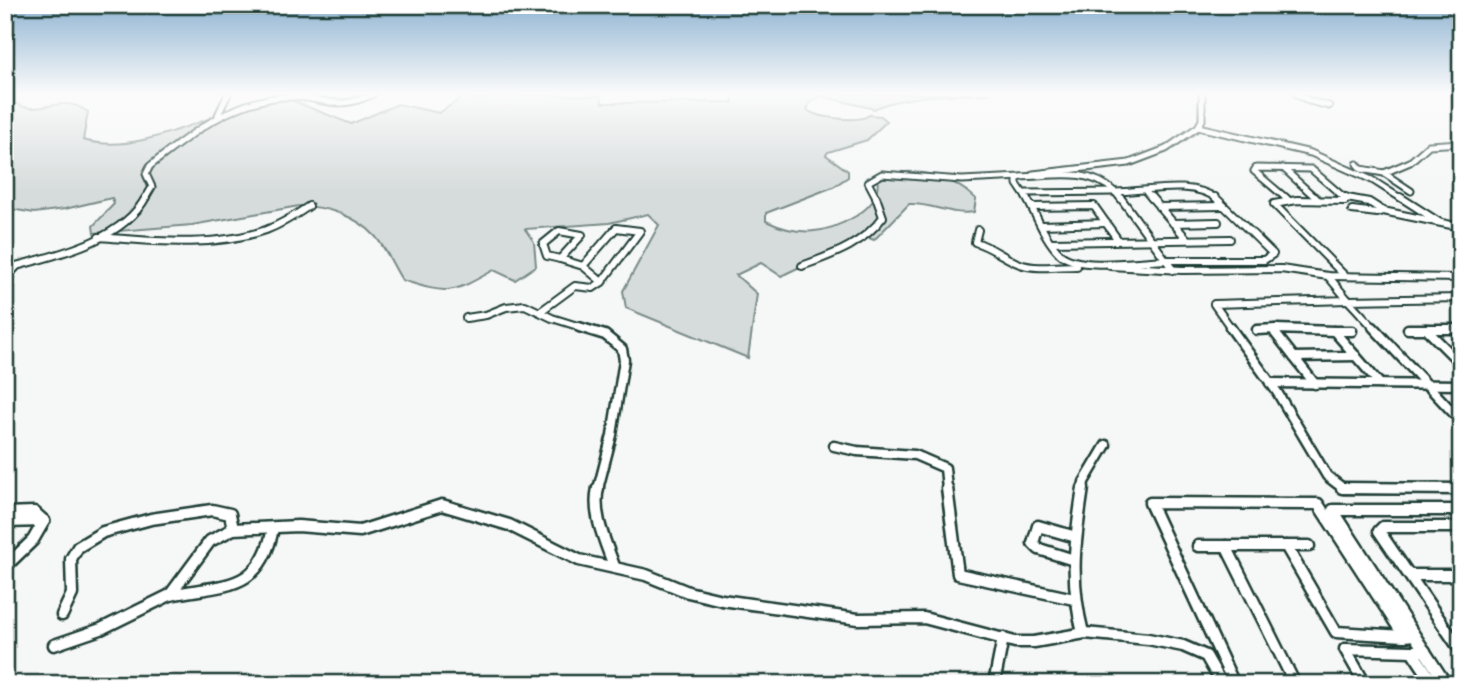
<svg xmlns="http://www.w3.org/2000/svg" width="1466" height="689" viewBox="0 0 1466 689" font-family="'Balsamiq Sans',sans-serif">
  <rect width="100%" height="100%" fill="#f6f7f7"/>
  <filter id="ink" filterUnits="userSpaceOnUse"><feTurbulence type="fractalNoise" baseFrequency=".0143" numOctaves="2"/><feDisplacementMap in="SourceGraphic" scale="14" xChannelSelector="R" yChannelSelector="G"/><feConvolveMatrix kernelMatrix="1 2 1 2 8 2 1 2 1" color-interpolation-filters="sRGB"/></filter>
  <g filter="url(#ink)">
    <path fill="#d6dcdb" stroke="#7a8c88" stroke-width="2" d="M 491,94 L 601,96 L 602,103 L 733,102 L 731,94 L 990,94 C 956,95 904,94 874,109 L 821,96 L 810,102 L 807,110 C 818,118 860,123 869,115 L 881,116 L 887,121 L 867,140 L 828,152 L 826,155 L 848,171 L 848,177 L 833,187 L 766,213 L 766,221 C 799,237 826,234 856,216 C 871,206 877,199 878,181 C 908,161 953,177 976,199 L 974,212 C 952,216 932,203 909,204 L 874,240 L 864,236 L 781,276 L 761,263 L 736,275 L 757,294 L 748,358 L 626,308 L 623,291 L 659,225 L 648,214 L 609,223 L 525,229 L 534,242 L 536,266 L 515,280 L 494,270 C 451,294 449,295 402,280 C 393,266 386,248 375,236 C 357,216 326,206 299,206 L 192,225 L 94,233 L 93,226 L 114,204 L 112,198 L 65,209 L 34,213 L 5,208 L 5,101 C 14,100 14,103 21,106 C 46,114 62,93 88,112 L 83,140 C 150,159 222,100 288,99 L 351,124 L 398,104 L 439,113 L 463,97 L 484,99 Z"/>
    <g fill="none" stroke-linecap="round" stroke-linejoin="round">
      <g stroke="#1f3d34" stroke-width="9">
        <g id="minor-far3">
          <polyline points="1297,94 1309,101 1329,106"/>
          <polyline points="218,115 228,94"/>
          <polyline points="1198,127 1311,153 1372,180 1402,199"/>
          <polyline points="1357,164 1361,169 1384,173"/>
          <polyline points="1283,168 1317,199"/>
          <polyline points="1033,174 1129,163 1166,149 1198,127 1202,120 1202,94"/>
          <polyline points="1411,191 1384,173 1410,162 1429,145 1461,143"/>
          <polyline points="1115,192 1121,199"/>
          <path d="M 1115,192 C 1146,192 1191,179 1217,199"/>
          <polyline points="1146,192 1152,199"/>
          <polyline points="1025,193 1115,192"/>
          <polyline points="1347,198 1353,199"/>
          <path d="M 145,199 L 152,187 L 146,174 L 150,166 C 189,135 231,101 283,97 C 321,94 333,114 373,94"/>
          <polyline points="877,199 868,182 882,174 962,180 1022,177"/>
          <path d="M 1027,199 L 1017,184 L 1017,179 L 1021,177 C 1055,176 1088,167 1115,192"/>
          <polyline points="1287,199 1254,171 1256,168 1311,169 1346,199"/>
        </g>
      </g>
      <g stroke="#1f3d34" stroke-width="10">
        <g id="minor-far2">
          <path d="M 1026,197 C 1037,216 1044,238 1060,254 C 1077,271 1142,261 1166,260"/>
          <polyline points="1120,197 1166,260"/>
          <polyline points="1151,197 1187,239"/>
          <polyline points="1285,197 1288,200"/>
          <polyline points="1315,197 1318,200"/>
          <polyline points="1400,197 1439,222"/>
          <polyline points="1347,198 1369,202 1383,211"/>
          <polyline points="1032,207 1094,206 1118,240"/>
          <polyline points="1159,207 1223,206"/>
          <polyline points="1352,210 1377,213 1383,211 1461,227"/>
          <polyline points="1173,223 1218,222"/>
          <polyline points="1042,225 1106,223"/>
          <polygon points="616,228 640,231 602,282 583,266"/>
          <path d="M 978,230 L 975,242 C 992,247 1004,258 1020,264 C 1036,270 1060,266 1077,266"/>
          <polygon points="559,231 582,235 560,259 547,256 543,244"/>
          <path d="M 99,237 C 153,241 214,248 266,230 C 282,224 296,215 309,206"/>
          <polyline points="1052,242 1230,239"/>
          <polyline points="560,259 583,266"/>
          <polyline points="1166,260 1264,260 1273,254 1215,197"/>
          <polyline points="1166,260 1173,270"/>
          <path d="M 802,266 C 834,254 862,245 883,217 L 876,197"/>
          <polyline points="1110,266 1182,270 1281,269 1328,276 1461,278"/>
          <path d="M 5,269 C 51,256 121,243 146,197"/>
          <polyline points="1344,275 1274,204 1297,200 1345,201 1346,197"/>
          <polyline points="5,279 17,266"/>
          <polyline points="541,311 575,286 593,288 602,282"/>
          <polyline points="466,318 486,315 506,307 525,305 552,318 584,328"/>
          <polyline points="1231,328 1214,304 1348,300 1328,276"/>
          <polyline points="1374,328 1348,300 1461,298"/>
        </g>
      </g>
      <g stroke="#1f3d34" stroke-width="13">
        <g id="minor-far1">
          <polyline points="579,327 605,335 622,349 624,360 612,435 598,489"/>
          <polyline points="1230,327 1277,392 1327,476 1344,489 1461,489"/>
          <polyline points="1373,327 1461,421"/>
          <polyline points="1408,329 1426,329"/>
          <polyline points="1461,329 1426,329 1461,364"/>
          <polyline points="1257,330 1276,329"/>
          <polyline points="1334,331 1352,331"/>
          <polyline points="1294,357 1356,356"/>
          <polyline points="1270,383 1461,385"/>
          <polyline points="1315,384 1275,333 1276,329 1334,331 1380,384"/>
          <polyline points="834,446 857,451 915,455 945,468 947,489"/>
          <polyline points="1083,489 1084,482 1106,445"/>
        </g>
      </g>
      <g stroke="#1f3d34" stroke-width="15">
        <g id="minor">
          <path d="M 598,488 C 592,514 605,541 614,566"/>
          <polyline points="947,488 958,574 1074,599"/>
          <polyline points="1342,488 1461,489"/>
          <polyline points="5,513 34,512 44,521"/>
          <polyline points="5,522 44,521"/>
          <polyline points="1461,527 1383,527 1379,531 1461,651"/>
          <polyline points="1198,546 1286,546 1336,632 1404,636"/>
          <polyline points="1226,546 1295,684"/>
          <polyline points="1286,546 1309,546"/>
          <polyline points="1074,560 1039,549 1033,543 1038,526 1076,537"/>
          <polyline points="5,567 33,540 44,521"/>
          <polyline points="1410,575 1461,575"/>
          <path d="M 170,595 C 224,584 261,592 273,528"/>
          <polyline points="62,615 72,594 71,559 78,547 103,532 151,519 212,510 230,514 233,529"/>
          <path d="M 1083,633 C 1069,579 1075,541 1083,488"/>
          <polyline points="54,645 101,629 170,595 210,541 233,529 298,526 360,531 442,505 509,525 579,560 646,575 688,592 722,600 858,619 924,618 1015,642 1034,642 1085,633 1148,639 1183,646 1206,656 1222,684"/>
          <polyline points="1425,651 1412,651 1434,684"/>
          <polyline points="994,684 1003,638"/>
          <polyline points="1234,684 1150,503 1318,504 1404,636 1414,635"/>
          <polyline points="1365,684 1345,649 1412,651"/>
          <polyline points="1446,684 1333,510 1461,510"/>
        </g>
      </g>
      <use href="#minor-far3" stroke="#fff" stroke-width="5"/>
      <use href="#minor-far2" stroke="#fff" stroke-width="6"/>
      <use href="#minor-far1" stroke="#fff" stroke-width="8"/>
      <use href="#minor" stroke="#fff" stroke-width="10"/>
    </g>
  </g>
  <linearGradient id="sky" x2="0" y2="1"><stop stop-color="#8fb4d2"/><stop offset="0.49" stop-color="#fbfbfb"/><stop offset="1" stop-color="#fbfbfb" stop-opacity="0"/></linearGradient>
  <rect width="1466" height="191" fill="url(#sky)"/>
  <rect width="1466" height="689" fill="none" stroke="#fff" stroke-width="28"/>
  <rect x="14" y="14" width="1438" height="661" fill="none" stroke="#1f3d34" stroke-width="2.5" filter="url(#ink)"/>
</svg>
